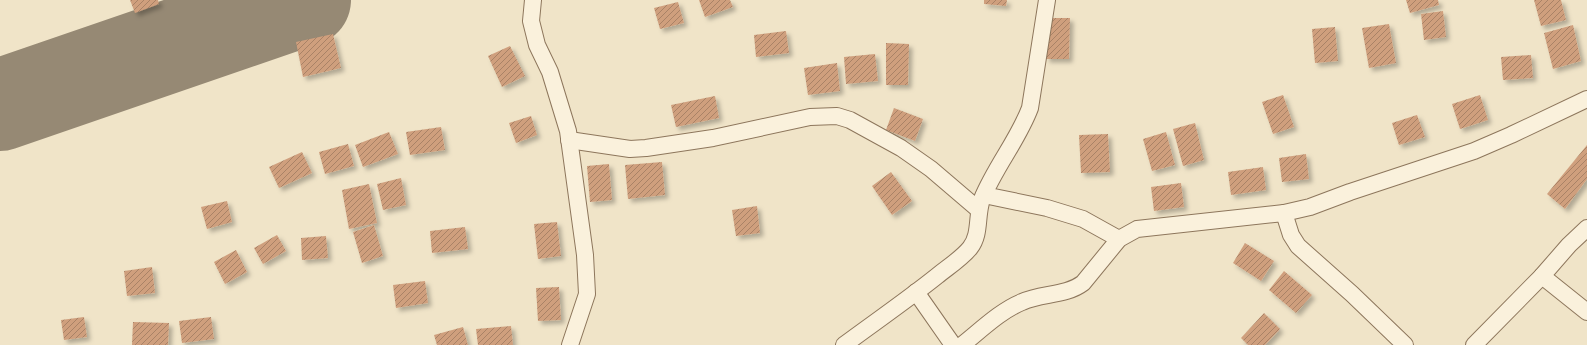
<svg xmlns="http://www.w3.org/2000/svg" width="1587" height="345" viewBox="0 0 1587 345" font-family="'Roboto Serif',serif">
  <defs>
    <pattern id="building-hatch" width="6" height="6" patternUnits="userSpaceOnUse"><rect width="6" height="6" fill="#cf9f7d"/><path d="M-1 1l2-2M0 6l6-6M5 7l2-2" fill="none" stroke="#a98266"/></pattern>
    <filter id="shadow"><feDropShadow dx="3.5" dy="3.5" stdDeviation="2" flood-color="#0004"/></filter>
  </defs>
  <rect width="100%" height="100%" fill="#f0e4c8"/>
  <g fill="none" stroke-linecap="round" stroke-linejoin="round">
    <polyline stroke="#968974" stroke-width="92" points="0,105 305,0"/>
  </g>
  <g fill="url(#building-hatch)" filter="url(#shadow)">
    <polygon points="130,0 158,0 159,4 135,13"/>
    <polygon points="699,0 730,0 733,7 705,17"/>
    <polygon points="984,0 1007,0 1006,6 984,4"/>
    <polygon points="1406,0 1438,0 1439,5 1410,13"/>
    <polygon points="1534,0 1561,0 1566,20 1541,26"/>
    <polygon points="678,2 684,23 660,29 654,8"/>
    <polygon points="1443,11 1446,37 1424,40 1421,14"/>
    <polygon points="1047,18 1070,18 1069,59 1046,59"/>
    <polygon points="1389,24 1396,63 1369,68 1362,28"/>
    <polygon points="1573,25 1581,61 1553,69 1544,33"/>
    <polygon points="1335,27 1338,61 1315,63 1312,29"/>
    <polygon points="786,31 789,53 756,57 754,35"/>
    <polygon points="333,34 341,68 303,77 296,42"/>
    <polygon points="886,43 909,44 908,85 886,85"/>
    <polygon points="510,46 525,76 502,87 488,56"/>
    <polygon points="875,54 878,81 846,84 844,57"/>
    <polygon points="1531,55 1533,78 1503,80 1501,57"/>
    <polygon points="837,63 840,91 808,95 804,68"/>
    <polygon points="1283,95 1294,127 1273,134 1262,102"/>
    <polygon points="1480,95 1488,120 1460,129 1452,104"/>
    <polygon points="715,96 719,118 676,127 671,105"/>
    <polygon points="894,108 923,119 915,141 886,130"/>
    <polygon points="1417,115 1425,137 1399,145 1392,123"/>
    <polygon points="531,116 537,135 516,143 509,123"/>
    <polygon points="1195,123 1204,160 1183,166 1173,129"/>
    <polygon points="441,127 445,150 410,155 406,132"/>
    <polygon points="389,132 398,154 363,167 355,145"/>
    <polygon points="1166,132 1175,165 1152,171 1143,139"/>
    <polygon points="1108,134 1110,172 1081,173 1079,135"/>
    <polygon points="348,144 354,166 325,174 319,152"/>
    <polygon points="1587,145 1587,179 1565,209 1547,194"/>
    <polygon points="302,152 312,173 279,188 269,167"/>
    <polygon points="1306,154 1309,179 1282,182 1279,158"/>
    <polygon points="662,162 665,195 628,199 625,165"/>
    <polygon points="609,164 612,200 590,202 587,166"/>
    <polygon points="1263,167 1266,190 1231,195 1228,172"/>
    <polygon points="891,172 912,201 892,215 872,186"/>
    <polygon points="401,178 406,205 383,210 377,184"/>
    <polygon points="1181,183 1184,207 1154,211 1151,187"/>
    <polygon points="369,184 377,223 349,229 342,190"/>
    <polygon points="227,201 232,222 207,229 201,207"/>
    <polygon points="757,206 760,233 736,236 732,210"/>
    <polygon points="557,222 561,256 538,259 534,224"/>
    <polygon points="374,225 383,256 362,263 353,232"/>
    <polygon points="465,227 468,249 432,253 430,231"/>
    <polygon points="277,235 286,251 263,264 254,248"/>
    <polygon points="326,236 328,258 302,260 301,238"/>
    <polygon points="1245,243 1274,261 1261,281 1233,263"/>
    <polygon points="236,250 247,272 225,284 214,262"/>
    <polygon points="152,267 155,293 127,296 124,271"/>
    <polygon points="1284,271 1312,295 1296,313 1269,290"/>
    <polygon points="425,281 428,303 396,308 393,285"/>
    <polygon points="559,287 561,320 538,321 536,288"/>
    <polygon points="1264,313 1280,329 1265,345 1248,345 1241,338"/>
    <polygon points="84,317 87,337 64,340 61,320"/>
    <polygon points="211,317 214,339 182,343 179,321"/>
    <polygon points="133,322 169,323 168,345 132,345"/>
    <polygon points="511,326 513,345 478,345 476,329"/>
    <polygon points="463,327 468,345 437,345 434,335"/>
  </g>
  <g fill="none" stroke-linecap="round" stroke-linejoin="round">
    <g stroke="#8d765c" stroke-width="18">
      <g id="minor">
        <polyline points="533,0 531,21 537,45 550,72 568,131 585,255 587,294 570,345"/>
        <polyline points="569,140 630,149 646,148 713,138 810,117 837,116 850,120 901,148 931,169 979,210"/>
        <polyline points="984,195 1047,208 1083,219 1119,239"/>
        <polyline points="1284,213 1291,235 1298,246 1352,294 1405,345"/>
        <polyline points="1587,228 1569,245 1542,276 1587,312"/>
        <polyline points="916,292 953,345"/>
        <path d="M 844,345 C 875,322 907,300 937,276 C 948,267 961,259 970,248 C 981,234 976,216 982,199 C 995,167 1018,140 1030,108 L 1047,0"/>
        <path d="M 962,345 C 981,330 1000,311 1022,302 C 1041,293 1066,296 1083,283 L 1119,239 L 1137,229 L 1284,213 L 1310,207 L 1350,192 L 1474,151 L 1511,135 L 1587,99"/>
        <polyline points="1474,345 1542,276"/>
      </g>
    </g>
    <use href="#minor" stroke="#faf1dc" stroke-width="16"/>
  </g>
</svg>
